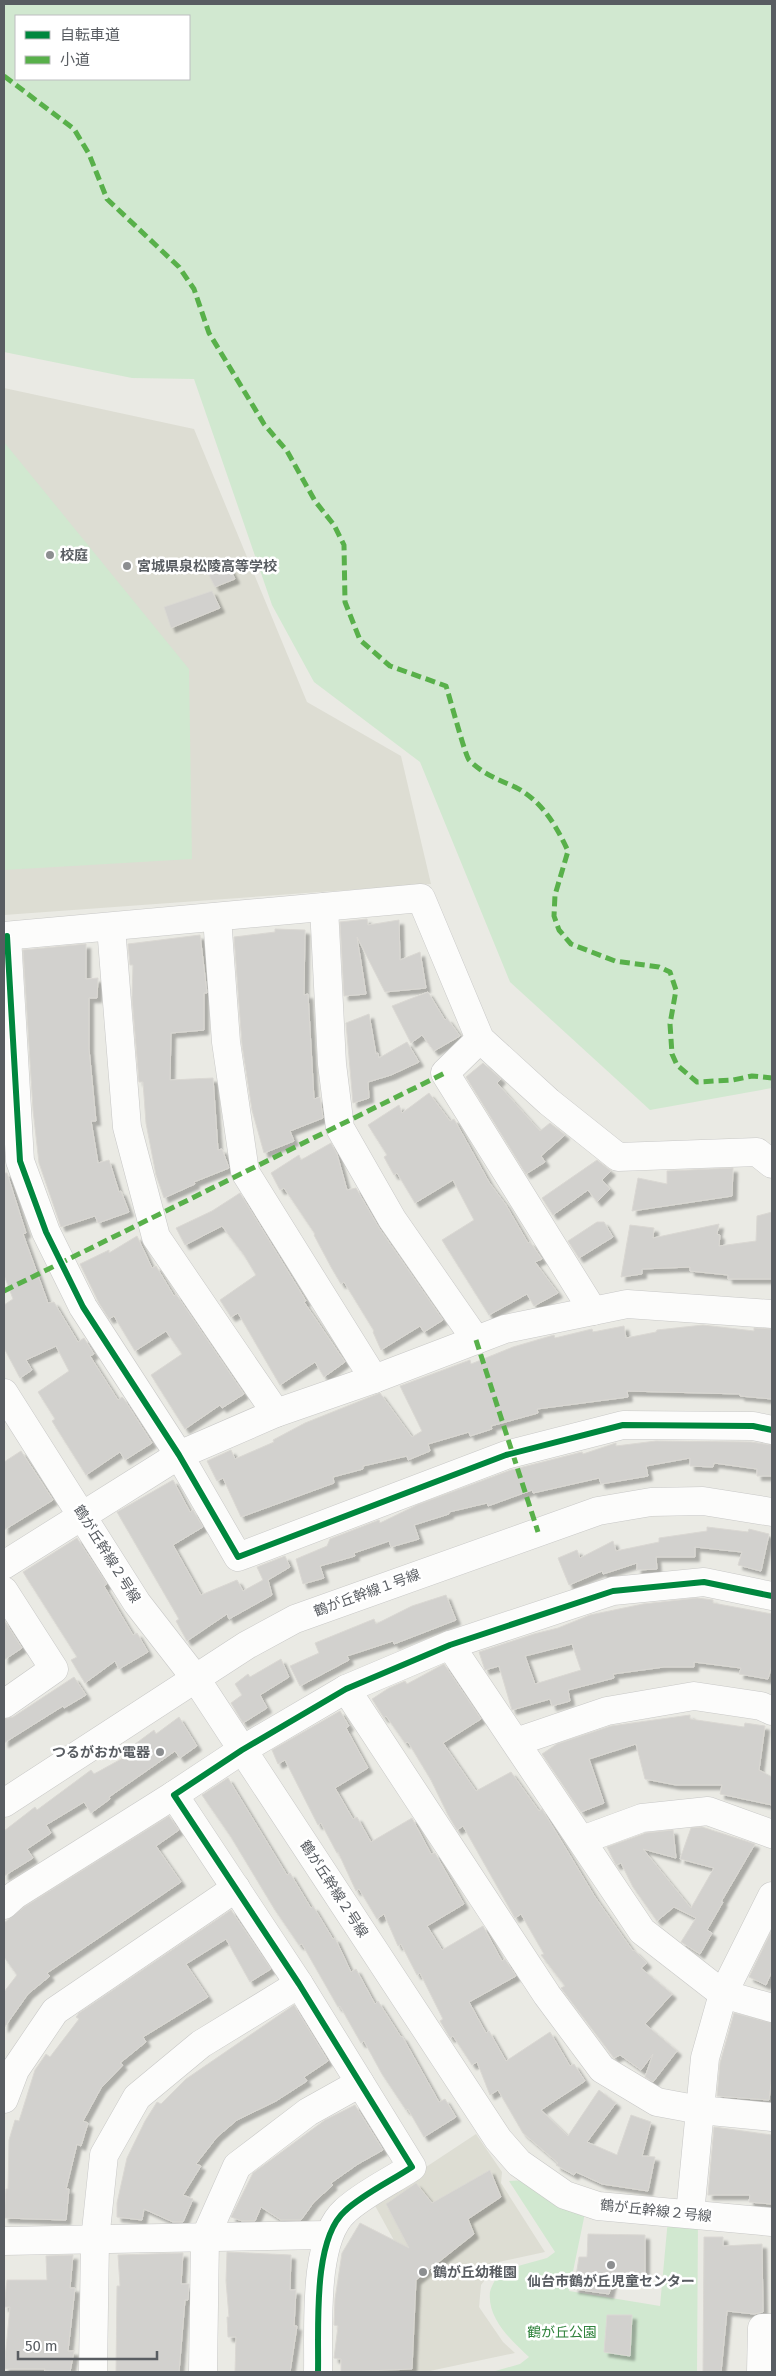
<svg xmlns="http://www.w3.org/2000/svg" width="776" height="2376" viewBox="0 0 776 2376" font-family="'Fira Sans','Noto Sans JP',sans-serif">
  <defs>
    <filter id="shadow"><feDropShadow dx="4.5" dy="4.5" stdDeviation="1" flood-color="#0004"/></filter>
  </defs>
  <rect width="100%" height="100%" fill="#eaeae4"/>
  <g fill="#ddddd3">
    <polygon points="4,388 194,429 307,702 401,756 431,884 4,915"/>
    <polygon points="476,2134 502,2172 501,2183 545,2252 499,2262 481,2285 479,2307 503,2342 515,2353 425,2372 377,2372 376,2268 396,2244 373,2202"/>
  </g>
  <g fill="#d1e8d0" fill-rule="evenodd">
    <path d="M 4,4 L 772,4 L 772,1088 L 650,1110 L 510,982 L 420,762 L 314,682 L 272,605 L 194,379 L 132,378 L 4,352 ZM 16,16 L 189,16 L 189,79 L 16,79 Z"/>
    <polygon points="4,442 189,669 192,859 4,870"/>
    <path d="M 526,2180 L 585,2213 L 569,2291 L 660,2306 L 668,2219 L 698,2220 L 697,2372 L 492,2372 L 520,2364 L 529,2357 C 512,2341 487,2319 490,2292 C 491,2286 497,2277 500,2271 L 547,2258 L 555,2252 L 509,2181 Z"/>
  </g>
  <g fill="#d2d1ce" stroke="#dad8d3" fill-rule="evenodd" filter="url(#shadow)">
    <polygon points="225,558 235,579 215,587 206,569"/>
    <polygon points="212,591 220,608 171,628 164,607"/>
    <polygon points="367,919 368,925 399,920 400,960 420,952 426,988 385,992 357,937 366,994 344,996 340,922"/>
    <polygon points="275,929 305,930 304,995 308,994 314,1099 320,1097 323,1118 290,1131 294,1141 264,1153 252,1110 242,1045 234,937 275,932"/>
    <polygon points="200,935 207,993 204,993 204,1030 171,1033 170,1080 213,1078 218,1150 222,1149 229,1168 194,1182 195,1184 164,1198 156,1175 146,1123 143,1082 139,1082 132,998 133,965 130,965 128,944"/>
    <polygon points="86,944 86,979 98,978 97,998 89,998 89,1049 96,1121 91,1121 98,1163 109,1160 119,1192 121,1191 129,1212 98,1223 95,1216 61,1227 39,1163 33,1110 23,950"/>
    <polygon points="428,992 445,1020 447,1018 460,1036 434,1051 422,1035 411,1043 392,1006"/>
    <polygon points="369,1014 376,1054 378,1053 379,1058 407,1042 419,1062 391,1075 368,1082 369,1098 353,1103 346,1023"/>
    <polygon points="483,1063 501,1079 497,1083 540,1131 550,1123 565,1135 541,1156 545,1162 526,1174 466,1077"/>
    <polygon points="429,1093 450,1121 454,1119 489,1182 506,1205 528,1243 530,1242 542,1259 535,1262 558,1293 534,1306 527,1294 489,1315 442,1240 474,1220 453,1180 415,1203 397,1173 394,1175 384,1157 387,1155 368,1125 399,1105 402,1113"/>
    <polygon points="331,1143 337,1154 347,1190 356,1188 379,1228 443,1320 424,1332 420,1326 381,1350 373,1332 374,1331 344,1282 341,1284 331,1267 314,1235 315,1234 284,1188 280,1190 271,1173 299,1155 301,1160"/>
    <polygon points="597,1160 611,1171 602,1180 610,1189 597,1202 588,1190 553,1215 542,1198"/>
    <polygon points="733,1168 732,1196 632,1211 638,1178 667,1184 667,1171"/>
    <polygon points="4,1173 7,1173 26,1233 23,1234 48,1303 54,1302 78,1342 84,1338 94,1354 90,1356 118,1400 122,1397 124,1399 152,1443 125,1460 120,1452 86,1475 52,1421 55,1419 38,1392 69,1371 56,1346 26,1360 32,1370 20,1378 4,1348 4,1305 13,1299 4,1275"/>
    <polygon points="240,1193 306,1301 304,1302 345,1362 324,1377 315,1362 280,1385 238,1313 231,1317 220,1300 256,1275 244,1255 222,1226 185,1245 176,1228 212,1211"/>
    <polygon points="772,1212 772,1279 728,1279 728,1275 690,1271 690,1267 642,1269 642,1274 621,1277 630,1225 654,1228 653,1238 719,1224 717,1234 720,1235 719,1246 756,1241 757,1216"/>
    <polygon points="597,1222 604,1222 613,1237 579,1258 568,1241"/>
    <polygon points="137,1236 152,1268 156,1266 174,1296 176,1294 244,1394 222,1408 220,1405 185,1429 151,1375 182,1354 166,1331 135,1351 114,1316 109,1319 99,1303 80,1264 109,1250 109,1253"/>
    <polygon points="703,1325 754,1331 754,1328 772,1329 772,1399 740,1396 740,1394 627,1391 628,1397 537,1409 538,1413 491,1426 492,1429 470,1436 469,1432 428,1444 430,1451 408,1460 407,1456 363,1466 363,1469 333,1477 334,1483 241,1517 223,1478 217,1481 207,1461 231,1450 235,1459 274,1442 273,1440 305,1423 380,1393 412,1437 422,1431 400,1386 470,1360 471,1364 513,1347 554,1335 555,1338 592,1329 593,1332 624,1326 626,1338 656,1332 657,1330"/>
    <polygon points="656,1441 751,1442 772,1445 772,1476 757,1476 757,1469 714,1463 713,1467 690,1466 690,1458 646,1466 648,1476 601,1484 599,1478 533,1493 532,1490 488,1506 487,1503 449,1512 449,1514 414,1525 419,1539 391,1547 389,1541 354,1553 355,1556 320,1566 324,1578 303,1584 296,1559 327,1546 330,1539 379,1520 380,1523 417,1505 511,1470 582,1452 583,1454 616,1443 616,1446"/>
    <polygon points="21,1451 53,1500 4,1530 4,1462"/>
    <polygon points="173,1480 190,1512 193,1510 203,1527 173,1545 201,1595 237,1580 243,1591 263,1580 257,1567 285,1556 290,1567 268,1580 272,1595 229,1619 227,1614 187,1641 176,1621 179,1619 117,1512"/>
    <polygon points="707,1527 748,1532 749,1529 769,1534 761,1571 738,1565 742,1552 695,1547 695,1557 656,1557 657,1569 637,1570 637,1563 603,1574 602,1571 569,1585 558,1558 577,1550 580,1558 613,1541 616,1551 659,1542 659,1538 707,1531"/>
    <polygon points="77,1538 107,1584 104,1586 133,1635 137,1633 148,1652 119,1669 115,1661 85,1683 71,1660 77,1657 23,1572"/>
    <polygon points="446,1595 456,1620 394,1644 393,1641 347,1656 349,1660 300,1686 290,1666 319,1653 315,1643 374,1619 376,1624 412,1606"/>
    <path d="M 697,1598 L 713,1600 L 713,1603 L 772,1614 L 772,1665 L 768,1679 L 739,1674 L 741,1668 L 694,1662 L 694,1667 L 664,1667 L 613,1674 L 614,1678 L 568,1690 L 570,1701 L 552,1706 L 550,1699 L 512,1710 L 499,1666 L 485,1670 L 479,1652 L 534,1634 L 558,1628 L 590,1615 L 643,1604 ZM 572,1644 L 581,1670 L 535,1684 L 525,1656 Z"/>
    <polygon points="4,1620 22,1648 4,1660"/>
    <polygon points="281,1659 289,1677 260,1695 267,1708 243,1723 231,1703 242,1695 235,1684 248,1674 250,1677"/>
    <polygon points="444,1664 481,1719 443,1743 476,1791 511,1772 539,1811 542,1809 595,1897 633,1951 634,1950 647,1963 641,1968 672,1994 645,2024 677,2051 653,2082 645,2077 653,2054 641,2070 620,2055 614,2058 561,1988 565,1986 541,1955 544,1954 521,1914 515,1918 463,1826 457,1830 448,1815 431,1780 408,1742 405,1743 386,1716 384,1718 372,1699 389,1688 405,1681 407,1684"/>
    <polygon points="74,1677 86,1695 64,1708 63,1706 4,1743 4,1719 13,1717"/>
    <polygon points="340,1711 349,1726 346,1728 368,1768 335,1788 353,1819 357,1817 371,1842 412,1818 431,1854 435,1853 464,1904 427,1926 442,1950 483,1926 502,1961 505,1959 516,1976 469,2002 486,2033 489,2031 506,2061 550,2032 570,2066 574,2064 585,2081 541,2110 568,2136 599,2090 616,2103 587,2142 617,2155 631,2115 651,2122 642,2156 655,2157 648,2191 602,2184 576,2172 574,2175 556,2165 558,2163 523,2133 498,2090 490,2095 477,2062 472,2065 453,2036 450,2038 443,2026 440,2021 443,2019 420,1973 417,1975 401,1944 398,1946 384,1914 377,1919 359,1889 356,1891 338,1852 337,1853 321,1823 318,1825 285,1760 278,1764 272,1750"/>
    <polygon points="690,1715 690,1719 744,1727 745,1723 765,1726 759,1770 772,1777 772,1805 720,1794 722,1785 676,1785 645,1779 636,1744 589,1759 604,1803 581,1812 542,1754 557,1744 611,1726"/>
    <polygon points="179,1717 197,1746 180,1758 175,1751 109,1797 110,1799 91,1813 84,1802 46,1825 51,1833 27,1849 33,1858 4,1876 4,1831 35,1807 37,1810 91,1770 94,1774 134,1752 131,1747 154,1730 156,1734"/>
    <polygon points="228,1778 287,1875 290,1873 311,1908 313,1906 333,1939 335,1938 351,1972 356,1969 375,2004 378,2001 401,2037 402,2036 439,2102 445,2099 456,2117 424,2137 408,2109 406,2110 382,2074 364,2041 361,2043 340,2006 338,2007 302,1944 299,1945 275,1910 231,1837 202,1795"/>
    <polygon points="169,1816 179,1830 156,1846 181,1882 47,1973 50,1976 28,1994 4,2028 4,1992 17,1975 4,1957 4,1923 24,1907"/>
    <polygon points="702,1827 755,1844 721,1902 723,1902 707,1930 712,1933 700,1954 681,1942 696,1918 674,1907 657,1921 633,1887 621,1863 616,1865 607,1847 646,1833 673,1830 676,1858 643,1849 691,1908 714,1868 680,1859 691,1828"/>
    <polygon points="231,1910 271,1969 250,1982 226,1939 186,1964 208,1997 143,2037 146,2042 120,2063 123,2065 101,2088 83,2121 88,2123 81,2146 77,2144 66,2189 69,2189 66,2220 4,2218 6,2189 8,2189 9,2140 15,2120 19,2121 35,2070 46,2054 50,2057 79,2019 76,2017 79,2013"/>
    <polygon points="772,1930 772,1971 766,1985 749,1977"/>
    <polygon points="294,2005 328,2061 304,2077 307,2081 276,2101 237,2120 217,2137 196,2164 201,2166 183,2195 193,2199 183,2222 173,2222 144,2209 142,2220 117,2217 117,2203 127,2158 145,2121 157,2102 161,2104 186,2079"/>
    <polygon points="734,2013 772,2023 772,2075 769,2100 717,2096 720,2063"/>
    <polygon points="355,2105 383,2150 358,2164 331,2183 333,2185 314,2202 301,2220 281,2220 261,2207 255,2221 242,2221 231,2217 253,2173 325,2120"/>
    <polygon points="714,2127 772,2135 771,2204 749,2202 750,2195 708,2195"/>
    <polygon points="490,2170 501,2197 468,2219 474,2234 416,2280 412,2369 341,2372 341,2359 334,2358 338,2326 334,2325 335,2299 342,2253 360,2223 409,2248 386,2204 416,2183 432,2203"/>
    <polygon points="588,2234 645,2235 645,2273 613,2278 609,2294 574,2289 579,2257 587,2257"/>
    <polygon points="704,2237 723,2237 723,2246 762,2244 763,2312 754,2314 727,2311 721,2372 703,2372"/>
    <polygon points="227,2252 291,2255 290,2290 296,2290 294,2326 297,2326 290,2372 235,2372 236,2337 228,2337 227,2317 229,2317 226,2281"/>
    <polygon points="183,2253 181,2284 189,2284 188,2300 185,2300 179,2372 116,2372 117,2286 120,2286 118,2255"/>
    <polygon points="73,2255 70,2288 75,2288 68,2351 74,2351 70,2372 44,2372 45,2369 4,2369 10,2307 4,2307 7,2280 47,2280 46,2256"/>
    <polygon points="607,2315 632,2315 630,2356 604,2352"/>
  </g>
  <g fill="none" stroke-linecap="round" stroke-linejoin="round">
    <g stroke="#c8c8c7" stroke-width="29">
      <g id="minor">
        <polyline points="324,907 332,1064 340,1128 392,1219 476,1340"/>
        <polyline points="217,917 226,1042 245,1172 374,1379"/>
        <polyline points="111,927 127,1127 156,1237 276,1413"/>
        <polyline points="4,936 421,898 480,1039 549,1102 618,1157 757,1152 772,1164"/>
        <polyline points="7,936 20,1161 46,1232 83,1307 179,1455 238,1557 506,1455 623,1425 753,1426 772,1430"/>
        <polyline points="480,1039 445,1073 593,1311"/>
        <polyline points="4,1393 137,1603 196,1679 498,2139 519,2163 565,2195 598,2206 772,2222"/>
        <polyline points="4,1565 179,1455 276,1413 374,1379 505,1329 627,1304 772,1314"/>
        <polyline points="4,1591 54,1669 4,1704"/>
        <polyline points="450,1645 642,1931 723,1994 772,2008"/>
        <polyline points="346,1689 547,1995 602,2069 657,2102 700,2110 772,2117"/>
        <polyline points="516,1742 607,1711 694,1696 761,1706 772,1711"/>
        <polyline points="4,1803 247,1645 295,1619 598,1511 651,1502 703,1501 772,1512"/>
        <polyline points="582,1840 642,1818 708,1811 772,1834"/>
        <polyline points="4,1905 15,1895 174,1795"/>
        <polyline points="4,2099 15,2070 55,2011 236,1888"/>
        <polyline points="690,2214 705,2058 723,1994 772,1896"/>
        <polyline points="4,2241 328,2235"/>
        <polyline points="93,2372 95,2240 104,2155 137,2097 201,2044 299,1984"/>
        <polyline points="203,2372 205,2238 237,2166 308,2112 360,2083"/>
        <path d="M 318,2372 C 319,2330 312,2240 345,2211 C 363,2194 391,2181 412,2167 L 299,1984 L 174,1795 L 242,1750 L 346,1689 L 450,1645 L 613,1591 L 704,1582 L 772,1596"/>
        <polyline points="761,2372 762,2328 772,2328"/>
      </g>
    </g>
    <use href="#minor" stroke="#fcfcfb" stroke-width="28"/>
    <g stroke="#58b04a" stroke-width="5" stroke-dasharray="10 5" stroke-linecap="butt">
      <path d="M 4,76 L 74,129 L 89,154 L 107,199 L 179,267 L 194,289 L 209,333 L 264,424 L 287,451 L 315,501 L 334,525 L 344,545 L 345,602 L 360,640 L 390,666 L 446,686 C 450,698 465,755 469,760 C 483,774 497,779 515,787 C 541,800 556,825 568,851 L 555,895 L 554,916 L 559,930 L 571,944 L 615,961 L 659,967 L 670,972 L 676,990 L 670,1024 L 672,1054 L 677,1065 L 697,1082 L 733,1080 L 752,1076 L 772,1078"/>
      <polyline points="4,1291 445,1073"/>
      <polyline points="476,1340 538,1532"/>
    </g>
    <g stroke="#fff" stroke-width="9">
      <g id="cycleway">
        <polyline points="7,936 20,1161 46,1232 83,1307 179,1455 238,1557 506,1455 623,1425 753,1426 772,1430"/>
        <path d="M 318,2372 C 319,2330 312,2240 345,2211 C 363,2194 391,2181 412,2167 L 299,1984 L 174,1795 L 242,1750 L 346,1689 L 450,1645 L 613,1591 L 704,1582 L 772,1596"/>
      </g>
    </g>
    <use href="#cycleway" stroke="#00873e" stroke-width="6"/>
  </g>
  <g fill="#8c8e90" stroke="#fff" stroke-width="2">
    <circle cx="50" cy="555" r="5"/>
    <circle cx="127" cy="566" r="5"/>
    <circle cx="160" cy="1752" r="5"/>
    <circle cx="611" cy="2265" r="5"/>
    <circle cx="423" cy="2272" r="5"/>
  </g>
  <g text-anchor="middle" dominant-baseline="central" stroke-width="5" stroke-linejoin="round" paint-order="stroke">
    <g font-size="14" font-weight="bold" fill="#595d62" stroke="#fff" text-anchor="start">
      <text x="60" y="555">校庭</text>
      <text x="137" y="566">宮城県泉松陵高等学校</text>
      <text x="150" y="1752" text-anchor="end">つるがおか電器</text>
      <text x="433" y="2272">鶴が丘幼稚園</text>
      <text x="611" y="2281" text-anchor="middle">仙台市鶴が丘児童センター</text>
    </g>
    <g font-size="14" fill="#595d62" stroke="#fff">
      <text transform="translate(107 1554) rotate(58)">鶴が丘幹線２号線</text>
      <text transform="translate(367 1593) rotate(-20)">鶴が丘幹線１号線</text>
      <text transform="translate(334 1889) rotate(57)">鶴が丘幹線２号線</text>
      <text transform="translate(656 2211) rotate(6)">鶴が丘幹線２号線</text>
    </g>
    <g font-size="14" fill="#30833c" stroke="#fff">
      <text x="562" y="2332">鶴が丘公園</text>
    </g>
  </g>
  <rect width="776" height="2376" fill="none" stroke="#595d62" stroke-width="10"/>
  <rect x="15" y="15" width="175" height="65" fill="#ffffff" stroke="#bdbec0"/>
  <rect x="25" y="31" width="25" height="8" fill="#00873e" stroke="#bdbec0"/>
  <text x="60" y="40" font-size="15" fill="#595d62">自転車道</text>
  <rect x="25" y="56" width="25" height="8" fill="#58b04a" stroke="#bdbec0"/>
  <text x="60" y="65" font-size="15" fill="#595d62">小道</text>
  <path d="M18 2351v8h139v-8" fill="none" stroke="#595d62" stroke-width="2.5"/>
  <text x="25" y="2351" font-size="15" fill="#595d62" stroke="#ffffff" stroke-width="4" paint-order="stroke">50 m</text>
</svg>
